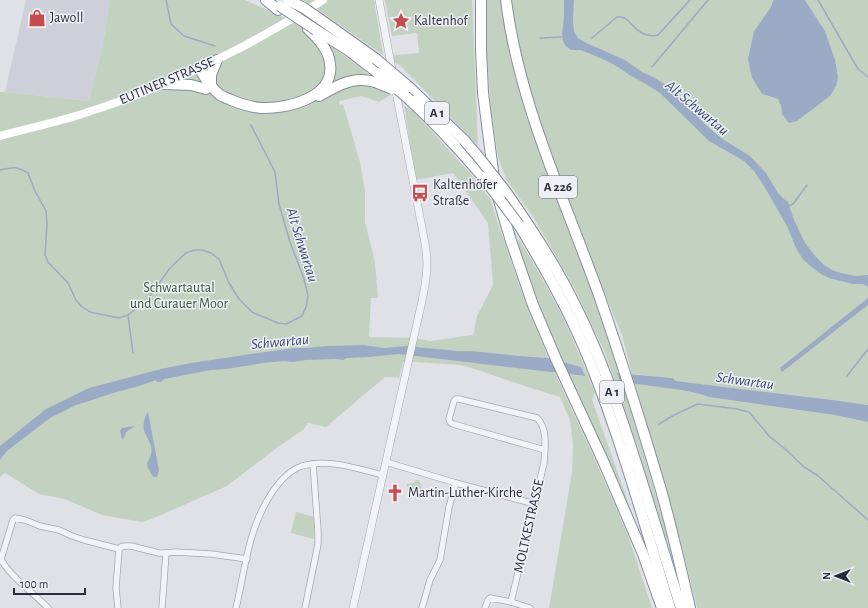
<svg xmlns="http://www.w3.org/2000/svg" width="868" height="608" viewBox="0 0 868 608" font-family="'Alegreya Sans',sans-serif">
  <rect width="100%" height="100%" fill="#dfe1e7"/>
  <polygon fill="#cdd0d9" points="26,0 110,0 102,49 89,101 5,92"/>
  <g fill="#c3d1c1">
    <polygon points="110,0 245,0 292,21 332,47 363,69 380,89 392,94 379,102 361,96 339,101 340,105 343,104 360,162 365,191 365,222 375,262 378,298 371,298 369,337 415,338 430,341 472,335 473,336 477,316 493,285 488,223 453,173 416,180 404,106 412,110 469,172 490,199 516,276 548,358 542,358 553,373 555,373 601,473 629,538 652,608 549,608 572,472 573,445 570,420 560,397 528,387 475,369 460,365 416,362 403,362 399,378 385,377 326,427 308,423 303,430 278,447 227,486 154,518 142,522 102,515 65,499 39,494 5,473 0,477 0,92 5,92 89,101 102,49"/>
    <polygon points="303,0 374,0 383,55 310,4"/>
    <polygon points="385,0 472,0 478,146 401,66 391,60 395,55 419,53 417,33 392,36"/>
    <polygon points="484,0 501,0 510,56 526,114 554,193 590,282 619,373 618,373 620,381 622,381 668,537 666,539 639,450 605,353 575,289 534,218 506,179 498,157 491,109 484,17"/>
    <polygon points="511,0 773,0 771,7 754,31 752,78 762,94 778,99 781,106 782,114 825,31 805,0 868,0 868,405 833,400 676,381 673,378 632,374 622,335 580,235 529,90 514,24"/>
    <path d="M 518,238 C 535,265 551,293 565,322 C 576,345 585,369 595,393 L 592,400 L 632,513 L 570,375 L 584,376 L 581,367 L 564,363 L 536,303 L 519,258 Z"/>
    <polygon points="635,384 645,384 692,392 709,397 834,415 868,422 868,608 697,608 682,546"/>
    <polygon points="417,480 419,480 422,487 420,492 414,493 409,489 406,484 413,483"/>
    <polygon points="296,512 314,517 314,539 291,533"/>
  </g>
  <g fill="#9cabc5">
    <polygon points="564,0 574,0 573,20 574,32 578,38 584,42 625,60 642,72 655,78 669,87 682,100 708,127 721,138 750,156 766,173 778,193 785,200 788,202 794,220 805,243 816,257 824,265 832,270 841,273 855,276 868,275 868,287 863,284 853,284 829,278 821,274 809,265 802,258 796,248 787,226 764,186 754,171 744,161 709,141 660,93 646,84 631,76 618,67 607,61 581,50 571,50 566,46 563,41 562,35 564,16"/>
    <polygon points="773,0 805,0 825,31 835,60 838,77 836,86 830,96 797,121 789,123 782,114 781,106 778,99 762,94 752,78 748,59 754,31 771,7"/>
    <polygon points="868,298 868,305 782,372 780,368"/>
    <polygon points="364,345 384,348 406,346 458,351 471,351 519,356 548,358 581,367 585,376 399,354 369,357 347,358 343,360 337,359 306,360 293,362 284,361 263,363 226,369 211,370 164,379 161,382 157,382 156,380 139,386 113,393 86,402 76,405 50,418 16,444 6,452 0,460 0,446 46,409 89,388 161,369 191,363 265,352 296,348 305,348 327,346"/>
    <path d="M 617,373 L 673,378 L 676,381 L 833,400 L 868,405 L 868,422 L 834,415 L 709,397 C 703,395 697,393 691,392 C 668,387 644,386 620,381 Z"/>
    <path d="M 148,412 L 159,470 L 157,477 L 153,477 L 148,468 L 147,463 C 155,450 151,445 145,433 C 142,429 144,416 148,412 Z"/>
    <polygon points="135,426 126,432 124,438 122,439 120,431 122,428"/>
  </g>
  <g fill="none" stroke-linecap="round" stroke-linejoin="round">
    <g stroke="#9cabc5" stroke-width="1.5">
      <polyline points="166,0 171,24 184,36 215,46"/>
      <polyline points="818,0 858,69 868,77"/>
      <polyline points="540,38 562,37"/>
      <path d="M 592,38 L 617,17 C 632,14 634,40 658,35 L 690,0"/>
      <polyline points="652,67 708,0"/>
      <path d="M 0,170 C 13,167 16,166 28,173 L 35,191 L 46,211 L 47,224 L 45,255 L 48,262 L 68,283 L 76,300 L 81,306 L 90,312 L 119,318 L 128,315 L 147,300 L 170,268 L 186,253 L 194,250 L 202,250 L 211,253 L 219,259 L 229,283 L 239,299 L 252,312 L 278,323 L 286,324 L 302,316 L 306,307 L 308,296 L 304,279 L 290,242 L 279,204 L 275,172 L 251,125"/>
      <polyline points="789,206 793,204 807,185"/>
      <polyline points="128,315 133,353"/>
      <polyline points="847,376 868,349"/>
      <polyline points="659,424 674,415 698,404 737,409 749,412 770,437 784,448 804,467 817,475 868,520"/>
    </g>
    <g stroke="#a5a8b1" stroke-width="7">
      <g id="minor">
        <polyline points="386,462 456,483 535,504"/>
        <path d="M 0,558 C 12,579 32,591 48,608"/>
        <polyline points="1,559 13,520 15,518 25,520 40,526 59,530 72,536 84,540 119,549 121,547 125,546 131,546 159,553 166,553 175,552 211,554 247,559"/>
        <path d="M 511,602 L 544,463 C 545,448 548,429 537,418 L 459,399 L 456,399 L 454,401 L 449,419 L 450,422 L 453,424 L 545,450"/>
        <polyline points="118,608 116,588 119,549"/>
        <polyline points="162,608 166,553"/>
        <path d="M 236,608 C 242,583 245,557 253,533 C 260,510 278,474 302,466 C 328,458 358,469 383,475"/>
        <polyline points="305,608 318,544 318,531 313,464"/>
        <polyline points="422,608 430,580 440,560 449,507 456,483"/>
        <polyline points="485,608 488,600 490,598 511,602 530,608"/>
      </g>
    </g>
    <g stroke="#a5a8b1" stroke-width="8">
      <g id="tertiary">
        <polyline points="379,0 393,75"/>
        <path d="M 353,608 L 422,301 C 427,277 429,262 424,238 L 395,87"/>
      </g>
    </g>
    <g stroke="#888d9d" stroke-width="12">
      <g id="motorway">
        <polyline points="266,0 278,10"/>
        <polyline points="481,0 481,49 483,93 494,179"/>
        <path d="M 506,0 C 519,104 565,200 600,298 C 622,362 642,426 661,490 C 672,529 681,569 690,608"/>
        <polyline points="324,22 376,59"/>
        <polyline points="316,30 348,50 378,73"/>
        <path d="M 199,68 C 205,78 211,88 220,95 C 223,97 227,98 231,100 C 241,104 251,107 261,108 C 286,109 335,98 330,64 C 329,50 318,38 308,29"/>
        <polyline points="165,84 191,85 206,89"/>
        <polyline points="211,85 211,75 217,60"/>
        <polyline points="409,87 464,140"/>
        <path d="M 319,96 C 332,89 347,79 363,80 C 367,80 371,81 375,82"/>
        <path d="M 410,100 C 436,124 460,150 483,177"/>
        <path d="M 506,192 C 529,225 552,259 570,295 C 592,337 609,381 624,426 C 644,486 662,547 681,608"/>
        <polyline points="498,197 511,241 533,305 556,359 604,463 643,554 662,608"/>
        <path d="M 519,225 C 546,270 571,314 590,362 C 622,442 645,526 670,608"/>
      </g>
    </g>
    <use href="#minor" stroke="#f2f3f6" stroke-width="5.5"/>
    <use href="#tertiary" stroke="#f2f3f6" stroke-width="7"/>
    <path stroke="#fff" stroke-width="8" d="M 0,136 C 29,128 59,122 88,112 C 143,95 193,72 244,46 C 271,31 297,17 323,0"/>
    <use href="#motorway" stroke="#fff" stroke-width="10"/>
    <g stroke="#888d9d" stroke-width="12" stroke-linecap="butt">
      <g id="motorway-bridge">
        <polyline points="288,0 304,8 324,22"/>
        <polyline points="280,6 316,30"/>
        <polyline points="376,59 409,87"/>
        <polyline points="378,73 410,100"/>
        <polyline points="375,82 392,89"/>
        <polyline points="464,140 481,160 506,192"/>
        <polyline points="483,177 519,225"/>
      </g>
    </g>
    <use href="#motorway-bridge" stroke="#fff" stroke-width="10"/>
  </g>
  <defs>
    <g id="shop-bare" transform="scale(1.38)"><path d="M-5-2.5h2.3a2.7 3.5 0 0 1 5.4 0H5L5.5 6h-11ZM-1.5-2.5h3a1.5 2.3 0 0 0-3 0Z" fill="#c54c4f" stroke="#eef0f5" stroke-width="2.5" paint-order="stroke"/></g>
    <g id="sight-bare" transform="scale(1.38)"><path d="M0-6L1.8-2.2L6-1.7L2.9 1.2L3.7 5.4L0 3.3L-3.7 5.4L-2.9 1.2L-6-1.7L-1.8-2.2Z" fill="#c54c4f" stroke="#eef0f5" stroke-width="2.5" paint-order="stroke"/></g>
    <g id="bus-bare" transform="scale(1.38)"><path d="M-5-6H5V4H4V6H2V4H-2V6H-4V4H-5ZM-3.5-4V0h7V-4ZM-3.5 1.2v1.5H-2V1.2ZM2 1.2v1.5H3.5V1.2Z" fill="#c54c4f" stroke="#eef0f5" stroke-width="2.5" paint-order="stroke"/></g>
    <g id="church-bare" transform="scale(1.38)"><path d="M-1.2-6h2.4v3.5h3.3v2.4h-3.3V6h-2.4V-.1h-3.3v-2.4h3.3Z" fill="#c54c4f" stroke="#eef0f5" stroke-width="2.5" paint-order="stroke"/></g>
  </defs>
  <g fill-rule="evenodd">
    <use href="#shop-bare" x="37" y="18"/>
    <use href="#sight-bare" x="401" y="21"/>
    <use href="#bus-bare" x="420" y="193"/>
    <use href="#church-bare" x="395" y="493"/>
  </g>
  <g text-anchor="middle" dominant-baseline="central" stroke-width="3" stroke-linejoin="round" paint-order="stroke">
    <g fill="#eef0f5" stroke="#646874" stroke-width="1">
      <rect x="425" y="102" width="24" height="22" rx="3"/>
      <rect x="539" y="176" width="38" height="22" rx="3"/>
      <rect x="600" y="381" width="24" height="22" rx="3"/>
    </g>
    <g font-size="13" font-weight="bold" fill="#292e3d">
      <text x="437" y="113">A 1</text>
      <text x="558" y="187">A 226</text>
      <text x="612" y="392">A 1</text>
    </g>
    <g font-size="14" fill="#292e3d" stroke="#eef0f5" text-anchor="start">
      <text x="50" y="18">Jawoll</text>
      <text x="414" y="21">Kaltenhof</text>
      <text x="433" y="185">Kaltenhöfer<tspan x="433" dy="16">Straße</tspan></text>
      <text x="408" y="493">Martin-Luther-Kirche</text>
    </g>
    <g font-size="14" fill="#292e3d" stroke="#eef0f5">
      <text transform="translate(167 81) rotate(-23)">EUTINER STRASSE</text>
      <text transform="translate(529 526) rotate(-77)">MOLTKESTRASSE</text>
    </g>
    <g font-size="14" fill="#395837" stroke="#eef0f5">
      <text x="179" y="288">Schwartautal<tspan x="179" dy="16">und Curauer Moor</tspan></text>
    </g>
    <g font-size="15" font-style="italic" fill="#36486e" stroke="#eef0f5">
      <text transform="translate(697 108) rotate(40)">Alt Schwartau</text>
      <text transform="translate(302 245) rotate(73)">Alt Schwartau</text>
      <text transform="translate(280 342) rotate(-5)">Schwartau</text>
      <text transform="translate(745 381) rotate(8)">Schwartau</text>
    </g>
  </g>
  <g transform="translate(836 576) rotate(270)" stroke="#eef0f5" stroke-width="3" paint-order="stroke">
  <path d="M0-3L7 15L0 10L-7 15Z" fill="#292e3d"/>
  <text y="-6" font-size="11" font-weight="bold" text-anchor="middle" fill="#292e3d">N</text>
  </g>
  <path d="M14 588v6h71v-6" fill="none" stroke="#292e3d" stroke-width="2"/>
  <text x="20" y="588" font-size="12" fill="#292e3d" stroke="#eef0f5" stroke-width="3" paint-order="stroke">100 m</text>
</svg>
